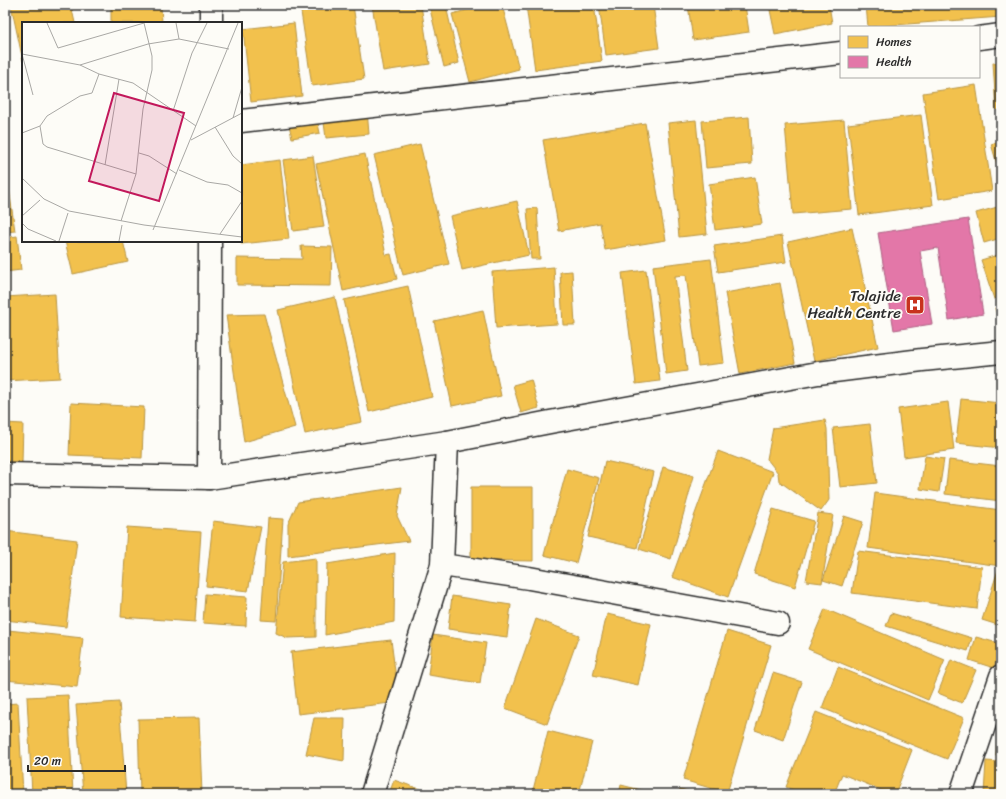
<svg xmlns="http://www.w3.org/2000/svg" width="1006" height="799" viewBox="0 0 1006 799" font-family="Sriracha,sans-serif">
  <rect width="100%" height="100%" fill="#fdfcf7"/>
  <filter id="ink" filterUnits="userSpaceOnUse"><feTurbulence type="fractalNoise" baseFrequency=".025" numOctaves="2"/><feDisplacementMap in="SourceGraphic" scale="8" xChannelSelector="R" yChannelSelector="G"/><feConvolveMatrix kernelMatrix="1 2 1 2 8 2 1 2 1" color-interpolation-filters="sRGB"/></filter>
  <g filter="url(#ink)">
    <g fill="#f2c14e" stroke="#b69444">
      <polygon points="11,5 71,5 75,23 23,23 23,61"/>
      <polygon points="111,5 161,5 162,23 111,23"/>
      <polygon points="239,5 265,5 240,8"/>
      <polygon points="300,5 353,5 364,79 312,86"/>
      <polygon points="372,5 421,5 430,64 383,71"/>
      <polygon points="429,5 451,5 446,6 459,63 444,67"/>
      <polygon points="486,5 502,5 519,69 470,82 452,14"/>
      <polygon points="526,5 594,5 602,61 535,70"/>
      <polygon points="599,5 653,5 659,48 606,55"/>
      <polygon points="688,5 745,5 749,32 693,40"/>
      <polygon points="769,5 829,5 832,23 775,34"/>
      <polygon points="866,5 1001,5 1001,17 868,27"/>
      <polygon points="294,23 302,96 251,102 243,29"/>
      <polygon points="993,63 1001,63 1001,109 996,110"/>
      <polygon points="976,85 992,191 939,199 923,93"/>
      <polygon points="367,110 369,134 326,138 323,115"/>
      <polygon points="921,115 933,205 859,215 848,124"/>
      <polygon points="749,117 752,164 706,168 702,121"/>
      <polygon points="317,119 320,133 292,138 289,125"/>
      <polygon points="696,120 707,234 679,237 668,123"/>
      <polygon points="844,120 852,209 793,214 785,125"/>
      <polygon points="645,123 666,240 605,250 600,223 559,231 543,140"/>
      <polygon points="1001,141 1001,177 991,144"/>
      <polygon points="420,144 449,264 403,275 374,155"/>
      <polygon points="365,154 386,255 391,254 397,279 343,291 316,164"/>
      <polygon points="313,156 324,227 293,231 283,160"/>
      <polygon points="5,160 15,231 5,232"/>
      <polygon points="280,160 289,239 241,244 241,165"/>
      <polygon points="755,177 762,224 715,230 709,184"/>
      <polygon points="517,201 529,255 462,270 450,216"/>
      <polygon points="1001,206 1001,238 984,243 976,213"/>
      <polygon points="537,208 540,259 531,259 527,209"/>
      <polygon points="852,228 878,347 814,361 788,242"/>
      <polygon points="17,236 21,270 5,272 5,238"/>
      <polygon points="782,236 786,262 718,272 714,246"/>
      <polygon points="65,241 123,241 128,262 73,274"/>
      <polygon points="301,246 332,247 331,286 237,285 237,258 302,259"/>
      <polygon points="1001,254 1001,297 994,299 981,260"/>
      <polygon points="711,259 724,363 698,366 686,275 675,276 687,371 666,374 653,266"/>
      <polygon points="554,267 557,324 496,328 492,272"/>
      <polygon points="646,270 660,381 636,384 622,273"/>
      <polygon points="572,271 575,325 563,325 560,272"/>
      <polygon points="780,283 795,363 740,374 725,293"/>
      <polygon points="408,286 432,397 369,412 344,300"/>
      <polygon points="55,294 60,378 5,381 5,297"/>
      <polygon points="335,297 362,422 305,434 278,310"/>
      <polygon points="1001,306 1001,329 995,308"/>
      <polygon points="483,310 501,396 452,406 434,321"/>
      <polygon points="264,314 295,427 244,442 226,315"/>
      <polygon points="531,380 539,408 521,413 513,385"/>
      <polygon points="961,399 1001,403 1001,448 956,443"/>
      <polygon points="948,402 954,450 904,457 898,409"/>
      <polygon points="71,403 144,407 142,458 69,455"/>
      <polygon points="825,420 827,429 829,500 821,511 779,481 778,473 767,459 773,428"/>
      <polygon points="5,423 23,424 22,462 5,461"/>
      <polygon points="870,424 877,483 840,487 833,428"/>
      <polygon points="718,451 773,472 728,597 672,577"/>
      <polygon points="925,456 944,459 939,492 920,489"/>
      <polygon points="949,460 1001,466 1001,501 945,494"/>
      <polygon points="605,461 654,472 637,548 588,537"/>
      <polygon points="663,467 694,476 671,559 639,549"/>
      <polygon points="567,469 599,478 576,563 544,555"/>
      <polygon points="402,487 397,516 409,541 288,556 288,524 298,502"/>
      <polygon points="471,487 533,487 533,561 471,560"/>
      <polygon points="875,493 1001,510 1001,566 868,548"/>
      <polygon points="773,509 814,521 795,587 754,574"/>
      <polygon points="818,513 833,515 822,583 806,581"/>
      <polygon points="844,516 863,522 842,586 823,580"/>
      <polygon points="268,518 283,519 276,621 261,620"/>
      <polygon points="213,521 261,527 248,591 206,586"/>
      <polygon points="127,527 201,532 195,622 121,617"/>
      <polygon points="5,531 77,540 66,627 5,620"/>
      <polygon points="858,551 982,567 977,609 852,593"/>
      <polygon points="395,553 394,622 325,635 327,564"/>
      <polygon points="316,558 316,637 287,638 276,633 283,562"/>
      <polygon points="998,570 1001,571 1001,626 982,620"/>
      <polygon points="205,594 247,597 246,626 203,623"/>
      <polygon points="452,596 511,605 507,637 448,629"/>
      <polygon points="825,609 945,660 928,700 808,649"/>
      <polygon points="891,613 972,638 968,651 886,626"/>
      <polygon points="607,614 651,624 638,685 593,675"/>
      <polygon points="536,619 579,635 547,724 505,708"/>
      <polygon points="8,630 83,638 77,687 5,680 5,656"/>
      <polygon points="727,631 771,645 727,793 683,780"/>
      <polygon points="433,635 486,643 480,683 428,675"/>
      <polygon points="976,637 1001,644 994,668 969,660"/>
      <polygon points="391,640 399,702 298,714 291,652"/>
      <polygon points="951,660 976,670 962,703 938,693"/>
      <polygon points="838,667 964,718 947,759 822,708"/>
      <polygon points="773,673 802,682 783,740 755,730"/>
      <polygon points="68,695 73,794 32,794 27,697"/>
      <polygon points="119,702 126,794 83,794 76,705"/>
      <polygon points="18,703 23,794 5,794 5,704"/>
      <polygon points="1001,706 1001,755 996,755"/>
      <polygon points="816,712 912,750 895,794 891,794 842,774 834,794 803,794 786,787"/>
      <polygon points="199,718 202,794 140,794 138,719"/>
      <polygon points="314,718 345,718 344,761 306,754"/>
      <polygon points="548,731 592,742 579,794 532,794"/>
      <polygon points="986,761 1001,762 1001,794 984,794"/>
      <polygon points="394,780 434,794 389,794"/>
      <polygon points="621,785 657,794 619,794"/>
      <polygon points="680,789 700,794 679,794"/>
    </g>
    <polygon fill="#e377a8" stroke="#ac6082" points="968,219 983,314 949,320 938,248 920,251 932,324 894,330 878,233"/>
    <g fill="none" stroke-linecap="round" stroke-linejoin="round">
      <g stroke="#2b2b2b" stroke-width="25">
        <g id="minor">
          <polyline points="211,23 211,5"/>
          <polyline points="979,38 1001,35"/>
          <polyline points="241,121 841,53"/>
          <polyline points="5,474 209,478 447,442 550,422 818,373 922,360 1001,352"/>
          <polyline points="209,478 210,241"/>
          <polyline points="442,565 529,578 778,623"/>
          <polyline points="372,794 442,565 447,442"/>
          <polyline points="961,794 1001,676"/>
        </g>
      </g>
      <use href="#minor" stroke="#fdfcf7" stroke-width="22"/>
    </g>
  </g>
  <defs>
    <g id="hospital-square" transform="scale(1)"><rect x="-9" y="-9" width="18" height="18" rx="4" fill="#c8321e" stroke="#fdfcf7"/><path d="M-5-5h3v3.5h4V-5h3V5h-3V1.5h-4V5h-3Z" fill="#fff"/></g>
  </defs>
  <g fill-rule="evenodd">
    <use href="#hospital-square" x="915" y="305"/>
  </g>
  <g text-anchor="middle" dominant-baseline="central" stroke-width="4" stroke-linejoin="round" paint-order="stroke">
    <g font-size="15" fill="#2b2b2b" stroke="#fdfcf7" text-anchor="end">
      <text x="901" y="296">Tolajide<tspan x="901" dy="17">Health Centre</tspan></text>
    </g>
  </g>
  <g transform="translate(22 22)">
    <rect width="220" height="220" fill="#fdfcf7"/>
    <path fill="none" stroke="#a9a8a5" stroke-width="1" d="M 25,1 L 36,26 L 122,1M 154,1 L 157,17M 0,32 L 58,43 L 77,52 L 111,61 L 174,104M 0,32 L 11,73M 58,43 L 126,22 L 157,17 L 207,27M 151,89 L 170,31 L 185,1M 211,96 L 220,65M 18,104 L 21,122 L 25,125 L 114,152M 193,105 L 211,134 L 220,142M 0,111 L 18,104 L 25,94 L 58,74 L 70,71 L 77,52M 169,118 L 220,91M 117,131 L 127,134 L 155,152M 83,143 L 97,57M 157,148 L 185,160 L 206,163 L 220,171M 0,156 L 22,177 L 47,189 L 122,203 L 220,215M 0,194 L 18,178M 99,199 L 114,152 L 121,87 L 130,48 L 130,34 L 122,1M 0,201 L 6,207 L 34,219M 131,208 L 216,1M 198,212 L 220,179M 37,219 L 46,191M 97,219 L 100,203"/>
    <path fill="#c2185b" fill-opacity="0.15" stroke="#c2185b" stroke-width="2" d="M 92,71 L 162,91 L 137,179 L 67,159 Z"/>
    <rect width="220" height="220" fill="none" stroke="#2b2b2b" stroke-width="2"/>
  </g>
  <rect width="1006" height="799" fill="none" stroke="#fdfcf7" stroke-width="20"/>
  <rect x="10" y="10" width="986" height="779" fill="none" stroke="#2b2b2b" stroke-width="1.5" filter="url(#ink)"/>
  <rect x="840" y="26" width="140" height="52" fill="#fdfcf7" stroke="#a9a8a5"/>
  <rect x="848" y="36" width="20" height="12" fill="#f2c14e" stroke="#a9a8a5"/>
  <text x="876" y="46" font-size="12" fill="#2b2b2b">Homes</text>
  <rect x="848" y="56" width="20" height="12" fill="#e377a8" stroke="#a9a8a5"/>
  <text x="876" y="66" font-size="12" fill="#2b2b2b">Health</text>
  <path d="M28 765v6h97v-6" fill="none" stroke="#2b2b2b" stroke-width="2"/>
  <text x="34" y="765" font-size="12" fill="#2b2b2b" stroke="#fdfcf7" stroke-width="3" paint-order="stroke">20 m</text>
</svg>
